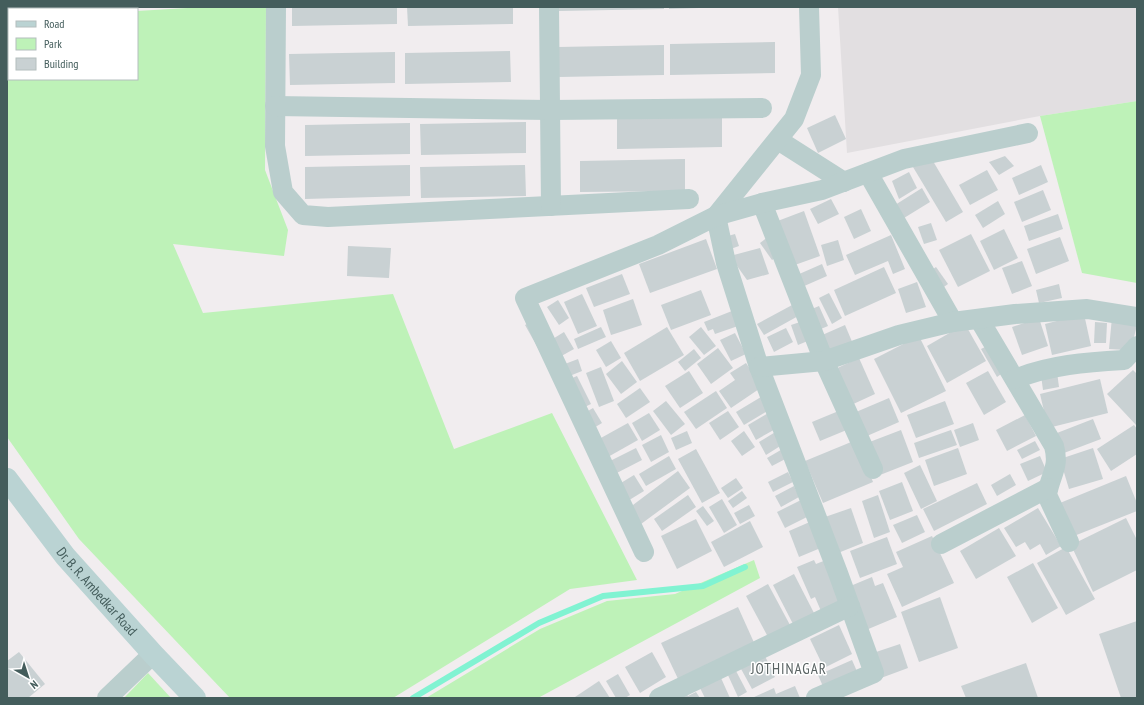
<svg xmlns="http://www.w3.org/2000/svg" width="1144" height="705" viewBox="0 0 1144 705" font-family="'PT Sans Narrow',sans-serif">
  <rect width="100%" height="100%" fill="#f1edef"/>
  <polygon fill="#e2dfe1" points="838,7 1137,7 1137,101 1040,116 847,153"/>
  <g fill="#bef2b8">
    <polygon points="7,7 114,7 115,9 9,9 9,79 137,79 137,11 204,7 266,7 265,170 288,230 284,256 173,244 203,313 393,294 454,449 552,413 637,580 570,589 393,698 230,698 79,539 7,437"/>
    <polygon points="1137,101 1137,283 1082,273 1040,116"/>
    <polygon points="754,560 760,578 538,698 426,698 540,629 607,601 675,594"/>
    <polygon points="148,673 171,698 124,698"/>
  </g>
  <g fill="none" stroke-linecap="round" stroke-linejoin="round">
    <polyline stroke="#81f3d2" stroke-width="6" points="413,698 539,623 603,596 703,586 745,567"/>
  </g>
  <g fill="#c9d1d3">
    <polygon points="292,7 397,7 397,24 292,26"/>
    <polygon points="407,7 513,7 513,24 408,26"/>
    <polygon points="559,7 664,7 664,9 559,11"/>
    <polygon points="669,7 699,7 699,8 669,9"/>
    <polygon points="775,42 775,73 670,75 670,44"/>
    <polygon points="664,45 664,75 559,77 558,47"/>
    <polygon points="510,51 511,82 405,84 405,53"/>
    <polygon points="395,52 395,83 290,85 289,54"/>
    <polygon points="835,115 846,139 818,153 807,128"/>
    <polygon points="722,116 722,147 617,149 617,118"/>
    <polygon points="526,122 526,153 421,155 420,124"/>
    <polygon points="410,123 410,154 305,156 305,125"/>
    <polygon points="930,156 963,212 946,222 913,167"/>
    <polygon points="1005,156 1014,166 999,175 989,162"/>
    <polygon points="685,159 685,191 580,192 580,161"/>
    <polygon points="410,165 410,196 305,199 305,167"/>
    <polygon points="525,165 526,196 421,198 420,167"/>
    <polygon points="1041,165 1048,182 1019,195 1012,178"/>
    <polygon points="987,170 998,190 970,205 959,185"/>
    <polygon points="909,172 917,188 899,199 892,181"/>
    <polygon points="922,188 930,202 904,218 895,205"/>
    <polygon points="1043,190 1051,210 1022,222 1014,202"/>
    <polygon points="831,199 839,214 818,224 810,209"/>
    <polygon points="998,201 1005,214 983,228 975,215"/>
    <polygon points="861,209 871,231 854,239 844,217"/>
    <polygon points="804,211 820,256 792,266 775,222"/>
    <polygon points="1058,214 1063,229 1029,241 1024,226"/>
    <polygon points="931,223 937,240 924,244 918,227"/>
    <polygon points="1004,229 1018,258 994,270 980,241"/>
    <polygon points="735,234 739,246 725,251 721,238"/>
    <polygon points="971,234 990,271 958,287 939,250"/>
    <polygon points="891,235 905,269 893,274 888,261 855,275 846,255"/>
    <polygon points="769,236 780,255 772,260 760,243"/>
    <polygon points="1060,237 1069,261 1036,274 1027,249"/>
    <polygon points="706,239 717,269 650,293 639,264"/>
    <polygon points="838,240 844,260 827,266 821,245"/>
    <polygon points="348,246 391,248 389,278 347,276"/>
    <polygon points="760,248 769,274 747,280 730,256"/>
    <polygon points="1022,261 1032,286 1012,294 1002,268"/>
    <polygon points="822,264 827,276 802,287 797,275"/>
    <polygon points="884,267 896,293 845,316 834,290"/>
    <polygon points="936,267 948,284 941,289 929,272"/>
    <polygon points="622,274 630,294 594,307 586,288"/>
    <polygon points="917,282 926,307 906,313 898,289"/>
    <polygon points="1059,284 1062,298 1039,303 1036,290"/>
    <polygon points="701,290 711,315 671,330 661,305"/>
    <polygon points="829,293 842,318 832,324 819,298"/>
    <polygon points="582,294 597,326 578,334 564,302"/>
    <polygon points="633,299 642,325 611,335 603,310"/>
    <polygon points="558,300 569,318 559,325 547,307"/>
    <polygon points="794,304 800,315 764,335 757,324"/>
    <polygon points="819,306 828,326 816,331 807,311"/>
    <polygon points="732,311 738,326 715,334 713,329 708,331 704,322"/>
    <polygon points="1084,314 1091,346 1052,355 1045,324"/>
    <polygon points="1112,317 1137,325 1134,337 1125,350 1109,349"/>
    <polygon points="538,318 551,340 564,332 574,349 547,364 525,325"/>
    <polygon points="1039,318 1048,346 1022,355 1012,327"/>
    <polygon points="803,321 810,340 798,345 791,325"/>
    <polygon points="1095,322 1107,323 1106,343 1094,343"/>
    <polygon points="965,324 986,361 947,383 927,346"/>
    <polygon points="845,325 853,344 828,355 820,336"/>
    <polygon points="601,327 606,337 578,349 574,339"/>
    <polygon points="667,327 684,355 640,381 624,353"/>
    <polygon points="701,327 716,346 704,355 689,337"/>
    <polygon points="786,328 793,342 774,352 767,337"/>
    <polygon points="735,333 746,354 731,361 720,340"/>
    <polygon points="919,336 946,391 901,413 874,359"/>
    <polygon points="611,341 621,358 606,367 596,350"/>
    <polygon points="989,345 1004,372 997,377 981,349"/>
    <polygon points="718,348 733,368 711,384 697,364"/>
    <polygon points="694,349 701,358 685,371 678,362"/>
    <polygon points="859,358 875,394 849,406 833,370"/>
    <polygon points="578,359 582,371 562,379 557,367"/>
    <polygon points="622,361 637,382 621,394 606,374"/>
    <polygon points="746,363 762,387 731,408 719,391 735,380 730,373"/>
    <polygon points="601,367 614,401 599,407 586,373"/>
    <polygon points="1133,370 1137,374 1137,426 1107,394"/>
    <polygon points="689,371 703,393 680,408 665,386"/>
    <polygon points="988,371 1006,402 984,415 966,383"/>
    <polygon points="1057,372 1059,387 1043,390 1041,375"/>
    <polygon points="577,376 591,404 570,414 556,385"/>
    <polygon points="1100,379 1108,413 1048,428 1040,394"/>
    <polygon points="640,388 650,402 626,418 617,404"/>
    <polygon points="716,391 727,408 696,429 684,412"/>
    <polygon points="761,397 769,410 744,425 736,412"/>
    <polygon points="889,398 899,422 867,436 856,412"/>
    <polygon points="666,401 685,424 671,435 653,411"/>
    <polygon points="945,401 954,424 916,438 907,415"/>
    <polygon points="593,408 602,423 582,435 573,420"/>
    <polygon points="841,410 849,429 820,441 812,422"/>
    <polygon points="728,411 739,427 720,440 709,423"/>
    <polygon points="770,412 779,427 756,440 748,425"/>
    <polygon points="649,413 660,430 642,441 632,423"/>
    <polygon points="1025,415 1036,436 1007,451 996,430"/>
    <polygon points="1093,419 1101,439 1064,453 1057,433"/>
    <polygon points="628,423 638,440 599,462 590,444"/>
    <polygon points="973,423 979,440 960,447 954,430"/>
    <polygon points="1134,425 1137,429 1137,454 1111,471 1097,449"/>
    <polygon points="901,430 913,462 880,475 867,443"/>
    <polygon points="951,430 957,445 919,458 914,443"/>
    <polygon points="687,431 692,443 676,450 671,438"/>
    <polygon points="744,431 755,447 742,456 731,441"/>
    <polygon points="777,431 785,443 766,455 759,442"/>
    <polygon points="661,435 669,452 651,462 642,445"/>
    <polygon points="856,440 873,482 823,503 805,461"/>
    <polygon points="1035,441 1040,450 1022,459 1017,450"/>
    <polygon points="786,447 791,456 772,466 767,458"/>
    <polygon points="636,448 642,460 609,477 602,465"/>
    <polygon points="958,448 967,474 934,486 925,460"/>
    <polygon points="1093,448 1103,479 1069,489 1060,459"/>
    <polygon points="696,449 720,493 702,503 678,459"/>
    <polygon points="669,456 676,469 646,486 639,474"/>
    <polygon points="1040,456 1047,472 1028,481 1020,464"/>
    <polygon points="920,465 937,501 921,509 904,473"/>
    <polygon points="678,471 690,488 641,524 629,508"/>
    <polygon points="788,472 793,482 773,492 768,482"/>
    <polygon points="1010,474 1016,485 997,496 991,485"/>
    <polygon points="634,475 644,491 626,502 616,486"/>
    <polygon points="1126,476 1137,503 1137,511 1074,536 1060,503"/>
    <polygon points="736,478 743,488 728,498 721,488"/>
    <polygon points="902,482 913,511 890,520 879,491"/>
    <polygon points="977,483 987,504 934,531 923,509"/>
    <polygon points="794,486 799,497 781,507 775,496"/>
    <polygon points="742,491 747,498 733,508 728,501"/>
    <polygon points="688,495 696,507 662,531 654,519"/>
    <polygon points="878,495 890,532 874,538 862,501"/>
    <polygon points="722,499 737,525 724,533 709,507"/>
    <polygon points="803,499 811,515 785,528 777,512"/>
    <polygon points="749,505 755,516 740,524 734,513"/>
    <polygon points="703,506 714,521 707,526 696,511"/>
    <polygon points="851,508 863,543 838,553 825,517"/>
    <polygon points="1038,508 1061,546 1046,555 1040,544 1030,550 1025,542 1016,547 1004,528"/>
    <polygon points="917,515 925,532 902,543 893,525"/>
    <polygon points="1126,518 1137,540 1137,570 1093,592 1071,545"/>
    <polygon points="696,519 712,551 677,569 661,536"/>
    <polygon points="750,521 763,547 724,567 711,542"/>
    <polygon points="812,521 823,547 799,557 789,531"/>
    <polygon points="999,528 1016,556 976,579 960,551"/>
    <polygon points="932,536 954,583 902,607 887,574 903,567 896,552"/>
    <polygon points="887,537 897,564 860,578 850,551"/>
    <polygon points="1066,547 1095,599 1066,615 1037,563"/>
    <polygon points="814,560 816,564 826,560 843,602 821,611 815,597 811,599 797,567"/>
    <polygon points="1033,563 1058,608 1032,623 1007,577"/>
    <polygon points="794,574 814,613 793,624 773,585"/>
    <polygon points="872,577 875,586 883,583 897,617 866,630 848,587"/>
    <polygon points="768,584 790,625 768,637 746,596"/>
    <polygon points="940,597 958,648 919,662 901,612"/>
    <polygon points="738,607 756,647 680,683 661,643"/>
    <polygon points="1137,621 1137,698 1121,698 1099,634"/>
    <polygon points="839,625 852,654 824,668 810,639"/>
    <polygon points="900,644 908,668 881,678 873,653"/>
    <polygon points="19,652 45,684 28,698 7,698 7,661"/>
    <polygon points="652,652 666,677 640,693 625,667"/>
    <polygon points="764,654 775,677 752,689 740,667"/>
    <polygon points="852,660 863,685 828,698 818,675"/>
    <polygon points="1026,663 1038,698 966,698 961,686"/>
    <polygon points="735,669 747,692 738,697 727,673"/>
    <polygon points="618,674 630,695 625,698 616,698 606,681"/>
    <polygon points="721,678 730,698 705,698 700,688"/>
    <polygon points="599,681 610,698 576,698 575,697"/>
    <polygon points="795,686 800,698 752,698 774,688 776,694"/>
    <polygon points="685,692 688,696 696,692 700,698 673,698"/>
  </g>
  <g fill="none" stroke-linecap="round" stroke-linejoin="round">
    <g stroke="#bacecd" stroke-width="20">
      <polyline points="276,7 275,146 283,192 303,215 328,217 689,199"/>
      <polyline points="549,7 551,206"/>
      <polyline points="275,106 550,110 762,108"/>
      <polyline points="778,140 844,182"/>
      <polyline points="868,173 953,322"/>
      <polyline points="762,203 824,361 873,469"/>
      <polyline points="716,216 726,263 759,367 838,573 874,673 816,698"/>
      <polyline points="716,216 794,119 811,75 809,7"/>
      <path d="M 979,319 L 1054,446 C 1060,468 1050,475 1047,495 L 1069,542"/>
      <polyline points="759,367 824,361 899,335 953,322 1015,314 1087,309 1137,317"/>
      <path d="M 1015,379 C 1050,365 1086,362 1124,360 L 1137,346"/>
      <polyline points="941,544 1048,488"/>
      <polyline points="644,552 525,298 658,245 716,216 762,203 822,190 904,159 1028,133"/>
      <polyline points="107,698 153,654"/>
      <polyline points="659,698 850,606"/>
    </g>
    <path stroke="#bad3d3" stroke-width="22" id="s1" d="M 7,479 L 65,556 L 153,654 L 195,698"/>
  </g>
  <g text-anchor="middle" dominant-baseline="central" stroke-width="3" stroke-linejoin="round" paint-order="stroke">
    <g font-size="14" fill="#445d5c" stroke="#fff">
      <text stroke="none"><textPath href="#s1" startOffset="144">Dr. B. R. Ambedkar Road</textPath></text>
    </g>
    <g font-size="15" letter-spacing="1" fill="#5a6363" stroke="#fff">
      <text x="789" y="668">JOTHINAGAR</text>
    </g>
  </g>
  <rect width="1144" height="705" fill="none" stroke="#445d5c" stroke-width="16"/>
  <rect x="8" y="8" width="130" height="72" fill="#ffffff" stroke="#b4bebe"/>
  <rect x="16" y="21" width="20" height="6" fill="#bad3d3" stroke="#b4bebe"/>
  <text x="44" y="28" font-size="12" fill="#445d5c">Road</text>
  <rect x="16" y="38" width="20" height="12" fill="#bef2b8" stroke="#b4bebe"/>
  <text x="44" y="48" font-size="12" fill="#445d5c">Park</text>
  <rect x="16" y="58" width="20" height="12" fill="#c9d1d3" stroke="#b4bebe"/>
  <text x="44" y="68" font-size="12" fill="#445d5c">Building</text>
  <g transform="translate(28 677) rotate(141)" stroke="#ffffff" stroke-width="3" paint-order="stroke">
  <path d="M0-3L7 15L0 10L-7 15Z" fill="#445d5c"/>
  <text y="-6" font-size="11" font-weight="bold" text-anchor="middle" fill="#445d5c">N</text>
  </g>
</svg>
